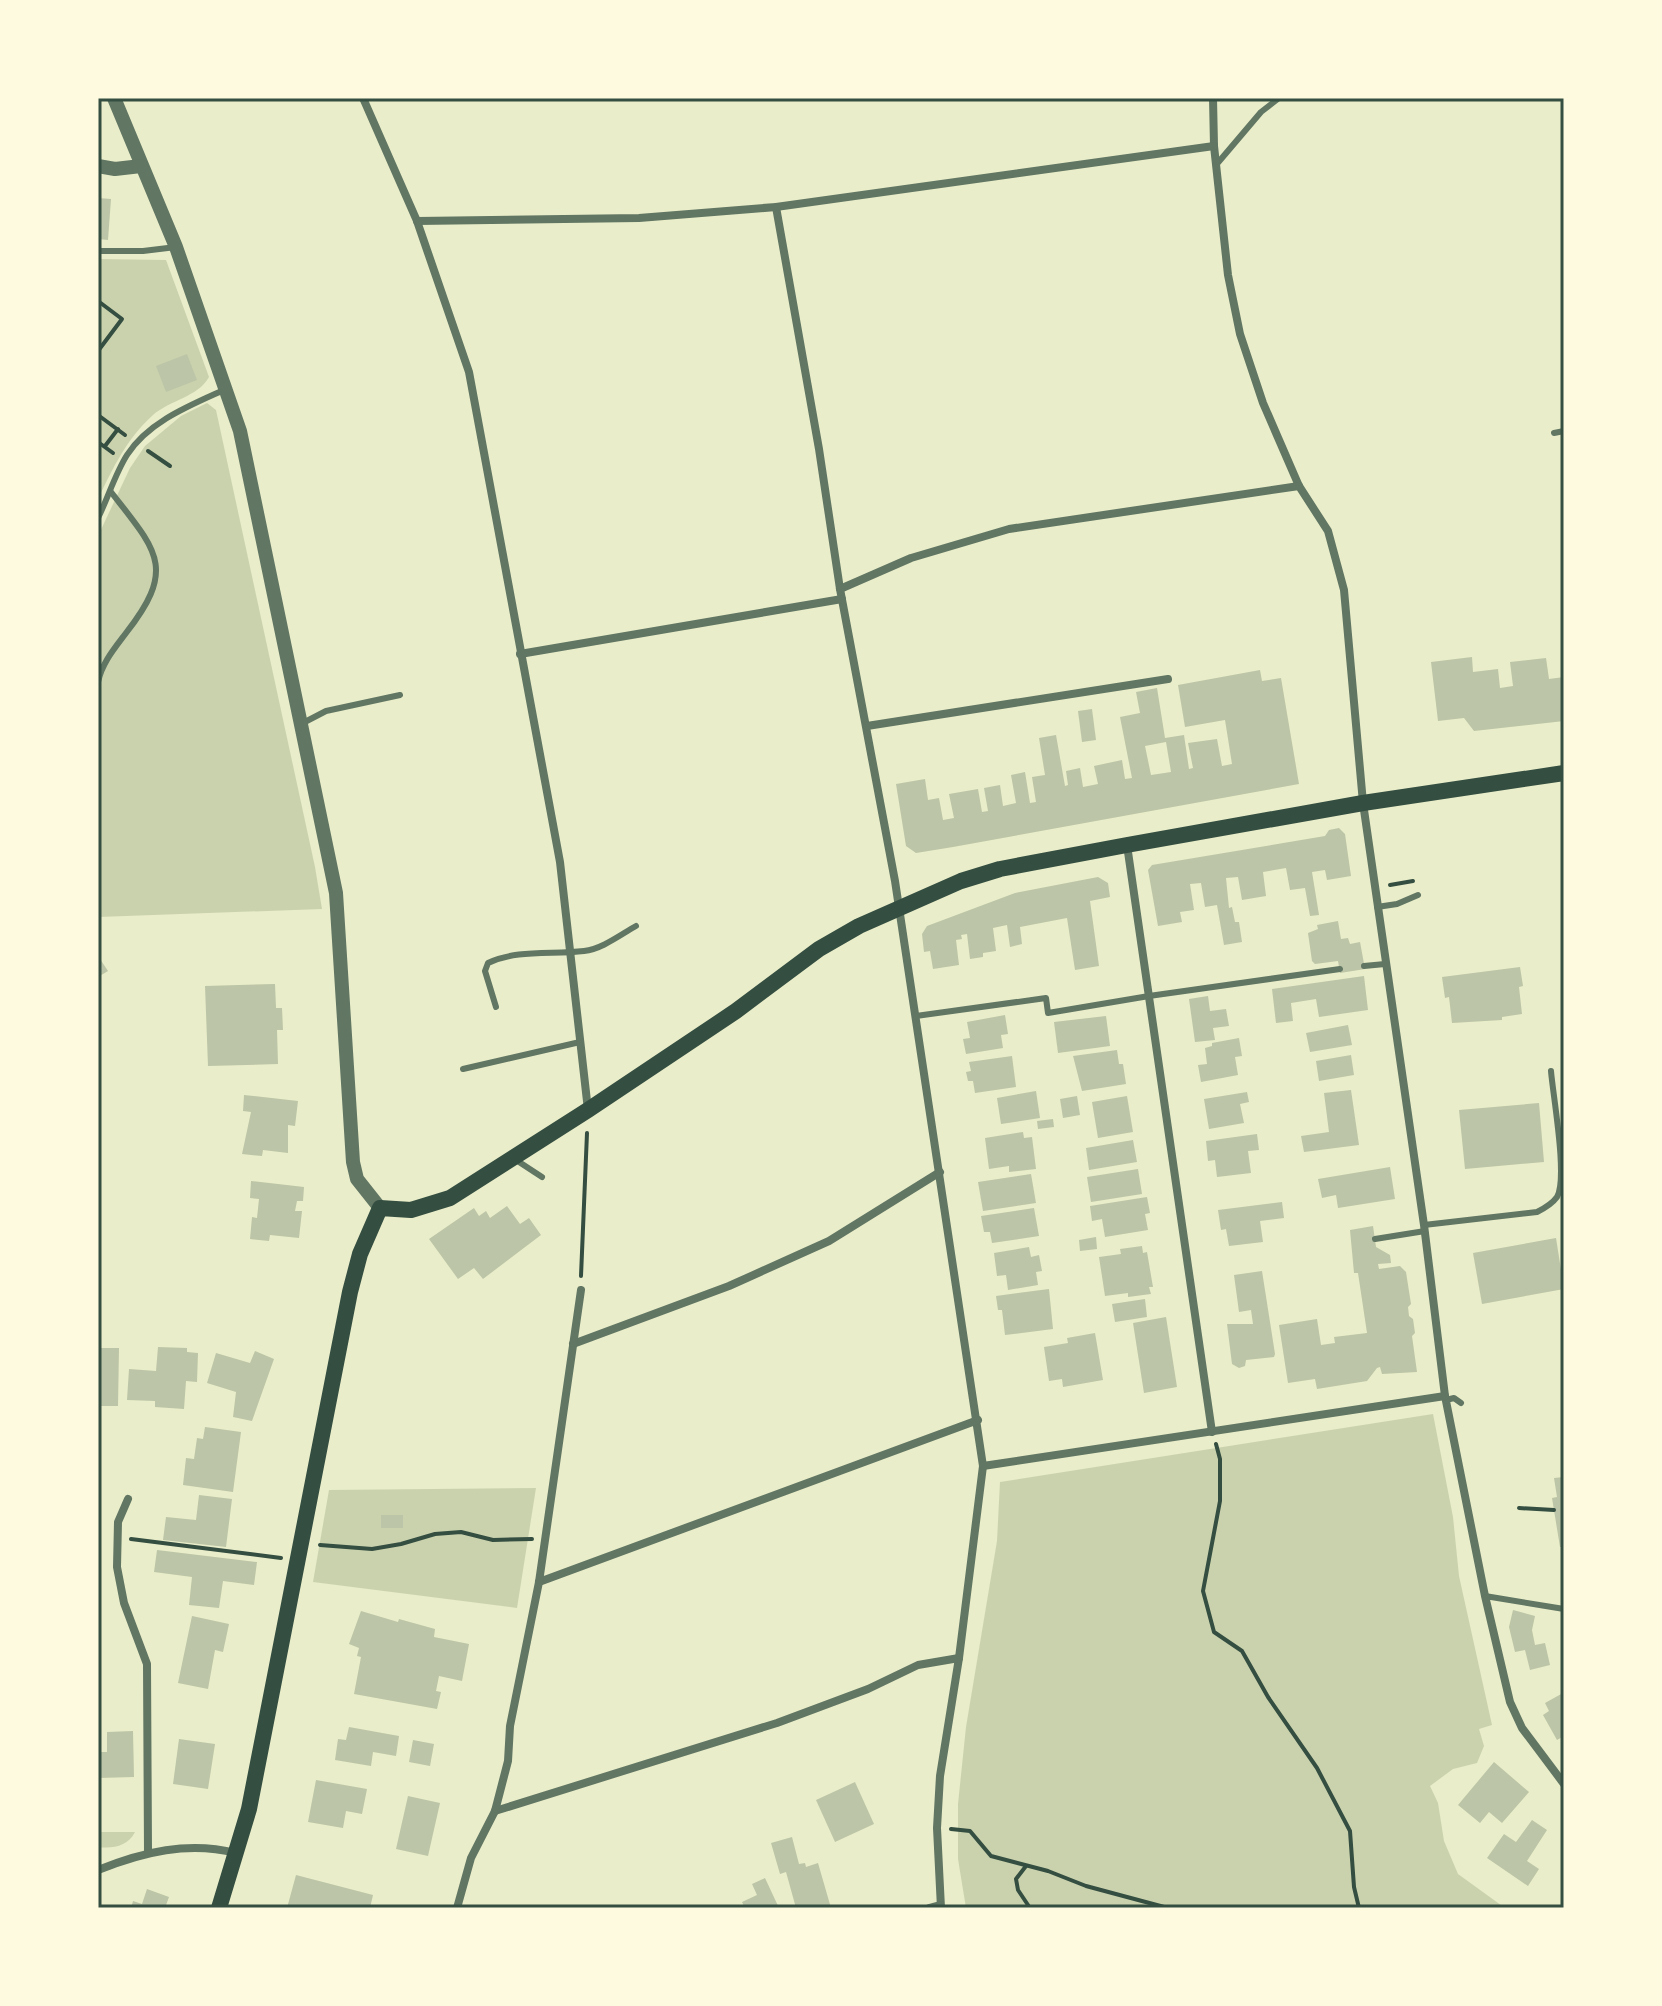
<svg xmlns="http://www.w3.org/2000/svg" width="1662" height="2006" viewBox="0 0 1662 2006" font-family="'Noto Sans',sans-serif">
  <rect width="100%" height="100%" fill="#e9edc9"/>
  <g fill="#cad2ad">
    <path d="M 98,259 L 166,260 L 209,377 C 198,397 170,400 153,415 C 127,438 113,468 98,499 Z"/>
    <polygon points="207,403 216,410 315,867 322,909 98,917 98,536 130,468 145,446 181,416"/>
    <polygon points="1433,1414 1453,1517 1459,1576 1492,1725 1479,1729 1484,1746 1477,1763 1453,1769 1430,1786 1438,1803 1444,1841 1458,1874 1505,1908 966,1908 958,1859 958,1804 966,1727 997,1541 1000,1482"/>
    <polygon points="536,1488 517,1608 313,1582 329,1490"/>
    <path d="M 98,1832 L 135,1832 C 128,1846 113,1849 98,1847 Z"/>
  </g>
  <g fill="#bcc5a7" fill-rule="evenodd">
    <polygon points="98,198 111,199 108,240 98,239"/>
    <polygon points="187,354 197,380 166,392 156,366"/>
    <polygon points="1472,657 1473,672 1498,669 1500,688 1513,686 1510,662 1546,658 1549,679 1564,677 1564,721 1474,731 1464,718 1438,721 1431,662"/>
    <path d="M 1260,670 L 1262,681 L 1281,678 L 1299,784 L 953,847 L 916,853 L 906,846 L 896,784 L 925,779 L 928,800 L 939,798 L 943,820 L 954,818 L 949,794 L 978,789 L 982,812 L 988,811 L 984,788 L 1000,785 L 1003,806 L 1016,803 L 1011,775 L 1025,772 L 1030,803 L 1036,802 L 1032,777 L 1045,775 L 1039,738 L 1056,735 L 1065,786 L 1068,785 L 1066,771 L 1080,768 L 1083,787 L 1098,784 L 1094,766 L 1122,760 L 1125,779 L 1132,778 L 1120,717 L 1140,713 L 1136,692 L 1157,688 L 1165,738 L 1184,735 L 1189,769 L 1193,768 L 1188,743 L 1217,739 L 1222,766 L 1232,764 L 1225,720 L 1185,727 L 1178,685 ZM 1166,742 L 1171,772 L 1151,775 L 1145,746 Z"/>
    <polygon points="1092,709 1096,740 1082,742 1078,711"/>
    <polygon points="1339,828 1345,834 1351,876 1327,880 1325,870 1312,872 1319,915 1310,916 1305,888 1290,890 1286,868 1263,872 1266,896 1242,900 1238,877 1226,878 1229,908 1232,907 1235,922 1239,922 1242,942 1224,945 1217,905 1205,907 1201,883 1190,884 1194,910 1180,912 1182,922 1158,926 1148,870 1152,865 1325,836 1329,830"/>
    <polygon points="1098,877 1108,883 1110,897 1090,901 1099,966 1075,970 1067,918 1020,927 1022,944 1010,947 1007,925 993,928 996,951 983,953 983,957 970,959 967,934 961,935 962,939 956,940 959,965 933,969 930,951 924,952 922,934 927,926 1015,893"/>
    <polygon points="1338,921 1341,939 1348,938 1350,944 1360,942 1365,969 1340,973 1338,961 1315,964 1312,961 1308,933 1318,929 1317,925"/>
    <polygon points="98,956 108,971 98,977"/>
    <polygon points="1520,967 1523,986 1519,987 1522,1014 1502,1017 1502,1020 1452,1023 1449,997 1445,998 1442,977"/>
    <polygon points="1364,976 1368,1010 1319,1017 1316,999 1291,1003 1293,1021 1276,1023 1272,989"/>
    <polygon points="275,984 276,1008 282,1008 283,1030 277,1030 278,1064 208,1066 205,986"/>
    <polygon points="1208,996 1210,1011 1226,1009 1229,1026 1213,1028 1215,1040 1195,1042 1189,999"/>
    <polygon points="1005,1015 1008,1034 1001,1035 1003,1048 966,1054 963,1039 970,1038 967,1022"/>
    <polygon points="1106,1016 1110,1046 1058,1053 1054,1022"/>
    <polygon points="1348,1025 1352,1045 1310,1052 1306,1033"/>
    <polygon points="1239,1038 1242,1056 1235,1057 1238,1075 1201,1082 1198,1065 1207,1064 1205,1048 1212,1046 1212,1043"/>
    <polygon points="1117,1050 1119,1064 1123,1064 1126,1084 1082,1091 1073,1056"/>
    <polygon points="1351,1055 1354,1075 1319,1081 1316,1061"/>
    <polygon points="1012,1056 1016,1087 975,1093 973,1081 968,1081 966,1072 971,1071 969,1062"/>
    <polygon points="1351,1090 1359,1145 1304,1152 1301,1136 1329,1132 1324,1093"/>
    <polygon points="1036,1091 1040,1118 1001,1124 997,1098"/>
    <polygon points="1247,1092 1249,1102 1240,1104 1244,1123 1209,1129 1204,1099"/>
    <polygon points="244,1095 298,1101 295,1126 288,1125 288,1153 263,1150 262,1156 242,1154 251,1112 243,1111"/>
    <polygon points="1077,1096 1080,1115 1063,1118 1060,1099"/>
    <polygon points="1127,1096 1133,1132 1098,1138 1092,1102"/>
    <polygon points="1539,1103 1544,1162 1465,1169 1459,1110"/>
    <polygon points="1053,1119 1054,1127 1038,1129 1037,1121"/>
    <polygon points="1023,1132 1024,1138 1032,1137 1036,1169 1009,1172 1009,1166 989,1169 985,1138"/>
    <polygon points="1257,1134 1259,1150 1248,1151 1251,1173 1217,1177 1215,1160 1208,1161 1206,1141"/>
    <polygon points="1133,1140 1137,1162 1089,1170 1086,1148"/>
    <polygon points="1390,1167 1395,1199 1338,1208 1336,1195 1322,1198 1318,1179"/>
    <polygon points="1138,1169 1142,1194 1091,1202 1087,1177"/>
    <polygon points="1031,1174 1036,1203 983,1211 978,1182"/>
    <polygon points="251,1181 304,1187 303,1201 297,1201 295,1211 302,1211 299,1238 270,1235 269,1241 250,1239 252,1217 257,1218 259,1199 250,1198"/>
    <polygon points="1147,1197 1150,1213 1145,1214 1148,1230 1105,1237 1102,1219 1092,1221 1090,1206"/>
    <polygon points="1282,1202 1284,1218 1260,1221 1263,1242 1229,1246 1226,1229 1221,1230 1218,1210"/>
    <polygon points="507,1206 520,1224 529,1218 541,1235 483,1279 474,1268 458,1279 429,1239 474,1208 479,1216 486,1211 490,1218"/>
    <polygon points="1034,1208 1039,1236 992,1243 990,1232 984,1232 981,1216"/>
    <polygon points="1373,1226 1376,1247 1390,1255 1391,1263 1378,1264 1379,1269 1400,1266 1406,1272 1411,1304 1408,1307 1409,1316 1413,1319 1415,1333 1412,1336 1417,1372 1382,1374 1380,1367 1377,1368 1367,1381 1317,1389 1315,1379 1288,1383 1279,1325 1317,1319 1321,1345 1335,1343 1334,1337 1367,1333 1358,1273 1354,1273 1350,1230"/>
    <polygon points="1096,1237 1097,1249 1080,1251 1079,1240"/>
    <polygon points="1556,1238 1564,1289 1482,1304 1473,1253"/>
    <polygon points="1142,1246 1143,1253 1147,1252 1153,1287 1149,1287 1151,1294 1128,1297 1128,1293 1105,1296 1099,1257 1121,1254 1120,1249"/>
    <polygon points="1029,1247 1031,1257 1039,1255 1042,1271 1036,1272 1038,1285 1008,1290 1006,1275 997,1276 994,1253"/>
    <polygon points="1262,1271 1275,1354 1274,1357 1246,1360 1245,1366 1239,1368 1232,1364 1227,1324 1253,1324 1251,1310 1239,1312 1234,1275"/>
    <polygon points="1049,1289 1053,1329 1005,1335 1002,1310 998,1310 996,1296"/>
    <polygon points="1145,1299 1147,1317 1115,1322 1112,1304"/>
    <polygon points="1166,1317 1177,1387 1144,1393 1133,1323"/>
    <polygon points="1095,1333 1103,1380 1063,1387 1062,1379 1049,1381 1044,1347 1068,1343 1067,1338"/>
    <polygon points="158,1347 187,1348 187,1352 198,1353 197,1382 186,1381 184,1409 155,1407 155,1401 127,1400 129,1369 156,1371"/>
    <polygon points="98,1348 119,1348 118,1406 98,1406"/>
    <polygon points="255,1351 274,1359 252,1421 233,1417 236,1392 207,1383 216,1353 250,1363"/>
    <polygon points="205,1427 241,1432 233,1492 183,1485 186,1458 194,1459 197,1438 203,1439"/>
    <polygon points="1564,1477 1564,1547 1560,1547 1552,1498 1557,1497 1554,1478"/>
    <polygon points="199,1495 232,1499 226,1547 163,1540 166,1517 196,1520"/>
    <rect x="381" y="1515" width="22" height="13"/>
    <polygon points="157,1550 257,1562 254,1585 223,1581 219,1608 189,1605 192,1577 154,1572"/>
    <polygon points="1513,1610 1535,1616 1532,1630 1535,1645 1545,1643 1550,1665 1530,1670 1525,1650 1515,1652 1509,1627"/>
    <polygon points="361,1611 398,1622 399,1619 435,1629 434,1637 469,1644 462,1681 439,1676 436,1691 441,1692 437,1709 354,1694 361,1657 357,1656 359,1648 349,1644"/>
    <polygon points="192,1616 229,1624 223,1652 215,1650 208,1689 178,1683"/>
    <polygon points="1563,1693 1564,1736 1557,1740 1543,1715 1549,1711 1545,1703"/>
    <polygon points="349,1727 399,1736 396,1756 373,1752 371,1766 335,1760 338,1739 346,1740"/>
    <polygon points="133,1731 134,1777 98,1778 98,1752 107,1752 107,1732"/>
    <polygon points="179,1739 215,1744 208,1789 173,1784"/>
    <polygon points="413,1740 434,1744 430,1766 409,1762"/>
    <polygon points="1494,1762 1529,1792 1502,1823 1489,1812 1480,1823 1458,1805"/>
    <polygon points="316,1780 367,1789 362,1814 346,1811 343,1828 308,1822"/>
    <polygon points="855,1782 874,1824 835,1842 816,1800"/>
    <polygon points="408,1796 440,1803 428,1856 396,1849"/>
    <polygon points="1532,1820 1547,1830 1527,1861 1539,1869 1528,1886 1487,1858 1504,1834 1516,1842"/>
    <polygon points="792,1837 799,1864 805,1863 806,1867 818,1863 831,1908 796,1908 786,1872 780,1874 771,1843"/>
    <polygon points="296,1875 373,1895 370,1908 287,1908"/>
    <polygon points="765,1878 779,1908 745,1908 742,1902 757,1895 752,1884"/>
    <polygon points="147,1889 169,1897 165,1908 131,1908 133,1901 142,1904"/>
  </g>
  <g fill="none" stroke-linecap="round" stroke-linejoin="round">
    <g stroke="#344e41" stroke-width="4">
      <polyline points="98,301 122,319 98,351"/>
      <polyline points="98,415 125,435"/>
      <polyline points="98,442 113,453"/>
      <polyline points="105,446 118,429"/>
      <polyline points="148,451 170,466"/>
      <polyline points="1390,885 1413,881"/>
      <polyline points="581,1276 587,1133"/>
      <polyline points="1216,1444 1220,1459 1220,1501 1203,1591 1214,1632 1242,1651 1268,1697 1317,1768 1350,1831 1354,1887 1359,1908"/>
      <polyline points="1519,1508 1554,1510"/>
      <polyline points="131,1539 281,1558"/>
      <polyline points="320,1545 372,1549 401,1544 435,1534 461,1532 493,1540 532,1539"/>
      <polyline points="951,1829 970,1831 991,1856 1048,1871 1086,1886 1168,1908"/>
      <polyline points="1026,1866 1016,1879 1018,1890 1030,1908"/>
    </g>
    <g stroke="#617663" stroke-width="6">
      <polyline points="1216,165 1261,112 1279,98"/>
      <polyline points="98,251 143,251 176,247"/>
      <polyline points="1554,433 1564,431"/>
      <path d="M 98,518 C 108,498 115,474 127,455 C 149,421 191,405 226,389"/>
      <path d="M 98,682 C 102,663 114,649 126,633 C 177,568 157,551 111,492"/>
      <polyline points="301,724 326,711 400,695"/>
      <polyline points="1377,907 1397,904 1418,895"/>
      <polyline points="1364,966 1385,964"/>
      <path d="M 496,1007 L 485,971 L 488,963 C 517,949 553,955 584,951 C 602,949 620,935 636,926"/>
      <polyline points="916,1016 1046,998 1048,1013 1149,996 1340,969"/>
      <polyline points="463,1069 580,1042"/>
      <polyline points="516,1160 542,1177"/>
      <path d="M 1424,1225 L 1537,1212 C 1545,1208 1552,1204 1557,1197 C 1568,1178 1553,1096 1551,1071"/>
      <polyline points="1375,1239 1425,1231"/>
      <polyline points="1446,1400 1454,1398 1461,1403"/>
      <polyline points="1485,1596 1564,1609"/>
    </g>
    <g stroke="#617663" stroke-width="8">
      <polyline points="363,98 417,221 469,372 560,862 588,1110"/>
      <polyline points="1213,98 1214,146 1228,275 1240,334 1263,403 1299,486 1328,531 1344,590 1363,803 1424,1225 1445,1396 1485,1596 1510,1702 1522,1728 1564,1784"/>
      <polyline points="776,207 819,449 840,589 895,881 983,1466 959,1658 940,1776 937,1828 941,1908"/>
      <polyline points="417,221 639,218 776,207 1214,146"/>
      <polyline points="840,589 911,558 1009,529 1299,486"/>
      <polyline points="520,654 842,599"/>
      <polyline points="867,726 1168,679"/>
      <polyline points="1127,845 1212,1432"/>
      <polyline points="573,1344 729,1286 829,1241 940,1172"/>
      <polyline points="983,1466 1445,1396"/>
      <polyline points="128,1499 118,1522 117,1567 124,1603 147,1664 148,1852"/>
      <polyline points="539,1582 978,1420"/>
      <polyline points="495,1811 777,1723 868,1689 918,1665 959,1658"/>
      <path d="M 98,1870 C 143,1852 188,1841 236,1853"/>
      <polyline points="457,1908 471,1858 495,1811 508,1761 510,1726 539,1582 581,1290"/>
      <polyline points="929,1908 940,1905"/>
    </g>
    <g stroke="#617663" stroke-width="14">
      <polyline points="114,98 176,247 240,431 336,893 353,1162 357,1179 380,1208"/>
      <polyline points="98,166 115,169 141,166"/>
    </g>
    <polyline stroke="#344e41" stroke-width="16" points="219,1908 249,1809 350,1292 360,1254 380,1208 411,1210 450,1198 588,1110 736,1011 819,949 859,926 961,881 1000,869 1127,845 1363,803 1564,773"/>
  </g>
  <rect width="1662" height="2006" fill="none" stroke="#fefae0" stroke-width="200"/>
  <rect x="100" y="100" width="1462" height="1806" fill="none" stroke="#344e41" stroke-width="3"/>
</svg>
